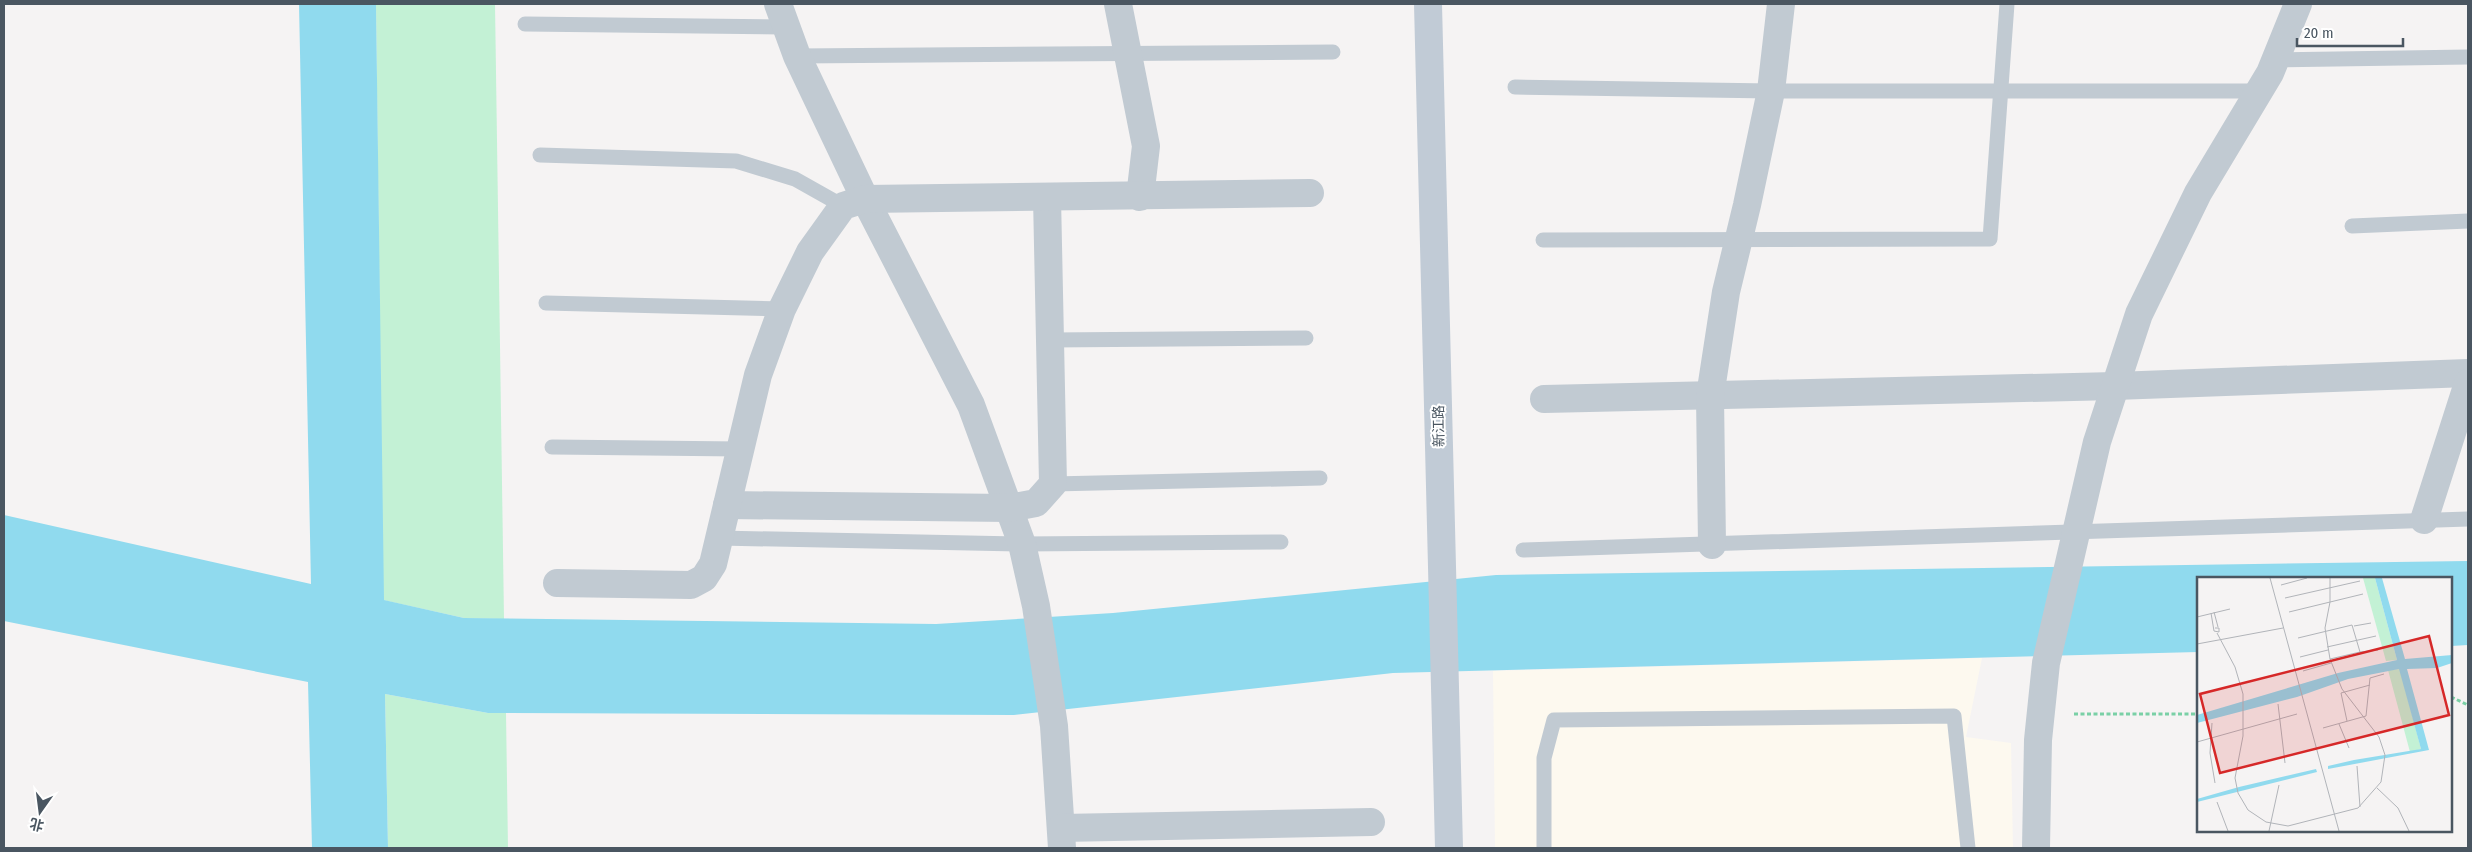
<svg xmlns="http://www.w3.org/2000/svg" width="2472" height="852" viewBox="0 0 2472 852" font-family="'Fira Sans Condensed','Noto Sans SC',sans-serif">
  <rect width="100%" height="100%" fill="#f5f3f3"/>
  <polygon fill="#fdf9ef" points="1982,658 1966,737 2011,743 2013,848 1495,848 1493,671"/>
  <g fill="#c3f1d5">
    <polygon points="376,4 495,4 504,619 464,618 383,600"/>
    <polygon points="385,694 488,713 506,713 508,848 388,848"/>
  </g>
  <polygon fill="#90daee" points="299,4 376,4 384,600 464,618 936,624 1113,613 1496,575 2468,561 2468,645 2451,646 2451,578 2198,578 2198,652 1393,673 1014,715 488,713 385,694 388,848 312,848 308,682 4,621 4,515 311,584"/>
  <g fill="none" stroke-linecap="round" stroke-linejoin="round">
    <g stroke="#7ad0a6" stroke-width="3" stroke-dasharray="4 2.5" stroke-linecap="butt">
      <polyline points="2451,697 2468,705"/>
      <polyline points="2074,714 2198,714"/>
    </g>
    <g stroke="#c1cad2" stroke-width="15">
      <polyline points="525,24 786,27"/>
      <polyline points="797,56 1333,52"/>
      <polyline points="2276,60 2468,57"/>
      <polyline points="1515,87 1771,91 2261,91"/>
      <polyline points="540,155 736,161 795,179 843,206"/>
      <polyline points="2352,226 2468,221"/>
      <polyline points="1543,240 1990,239 2007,4"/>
      <polyline points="546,303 782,309"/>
      <polyline points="1050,340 1306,338"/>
      <polyline points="552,447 740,449"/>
      <polyline points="1053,484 1320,478"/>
      <polyline points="719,538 1022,544 1281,542"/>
      <polyline points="1523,550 2468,519"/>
      <polyline points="1544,848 1544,758 1554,720 1954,716 1968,848"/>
    </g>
    <g stroke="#c1cad2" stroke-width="28">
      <polyline points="778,4 797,56 865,199 971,405 1022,544 1036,606 1054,726 1062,848"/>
      <polyline points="1118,4 1146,146 1140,197"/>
      <polyline points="1544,399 2115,386 2468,373"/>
      <polyline points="727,505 1009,508 1036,503 1053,484 1047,197"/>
      <polyline points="2424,520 2468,383"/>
      <polyline points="1712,545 1710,396 1726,292 1747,205 1771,91 1781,4"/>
      <polyline points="557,583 691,585 704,578 713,564 758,375 782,309 810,252 843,206 865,199 1310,193"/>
      <polyline points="1061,828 1371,822"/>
      <polyline points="2036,848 2038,740 2046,663 2097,442 2139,314 2198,193 2270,73 2298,4"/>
    </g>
    <polyline stroke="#c1cbd6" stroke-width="28" points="1428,4 1449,848"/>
  </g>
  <g text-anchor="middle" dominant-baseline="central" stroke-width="4" stroke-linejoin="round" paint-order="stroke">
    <g font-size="14" fill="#4a5661" stroke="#fff">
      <text transform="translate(1439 426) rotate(-91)">新江路</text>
    </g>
  </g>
  <g transform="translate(2197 577)">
    <rect width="255" height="255" fill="#f5f3f3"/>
    <path d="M 166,1 L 178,1 L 200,83 L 189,84 ZM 203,92 L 224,172 L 213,175 L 191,93 Z" fill="#c3f1d5"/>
    <path d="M 178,1 L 185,1 L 208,82 L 255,78 L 255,86 L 240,91 L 210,92 L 232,173 L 131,192 L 131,189 L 157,183 L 224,172 L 202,92 L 151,102 L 100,120 L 0,146 L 0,138 L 141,96 L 200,83 ZM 119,192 L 120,195 L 0,225 L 0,222 L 42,210 Z" fill="#90daee"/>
    <path fill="none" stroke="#b1b4b9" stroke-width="1" d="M 73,1 L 142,254M 84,8 L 110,1M 88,21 L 163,4M 17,35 L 21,50M 92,35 L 166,17M 14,36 L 17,54 L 22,55 L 22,51 L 18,51M 0,40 L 33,32M 157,49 L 174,46M 20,56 L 38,90 L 46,117 L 46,159 L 38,201 L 41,216 L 51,233 L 69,245 L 91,249 L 161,231 L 184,205 L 188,178 L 182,160 L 145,112 L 133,82 L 128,51 L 133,25 L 133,1M 101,61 L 155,48 L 163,75 L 181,73M 0,67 L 86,51M 130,70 L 179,59M 103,80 L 131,73M 133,82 L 163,75M 106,94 L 134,86M 81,127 L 88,186M 150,144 L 144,116 L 173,108M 15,146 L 13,176 L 18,206M 142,147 L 152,171M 126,151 L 169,139 L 173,101 L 187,97M 0,165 L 100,137M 160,189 L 163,230M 180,211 L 201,231 L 212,254M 20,225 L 31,254M 72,254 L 82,208"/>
    <path fill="#d62828" fill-opacity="0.15" stroke="#d62828" stroke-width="2.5" d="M 232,59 L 252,138 L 23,196 L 3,117 Z"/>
    <rect width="255" height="255" fill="none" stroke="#4a5661" stroke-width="2.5"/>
  </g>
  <rect width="2472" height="852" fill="none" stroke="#4a5661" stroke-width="10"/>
  <g transform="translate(40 812) rotate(194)" stroke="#ffffff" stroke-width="4" paint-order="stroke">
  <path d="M0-4L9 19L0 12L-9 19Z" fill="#4a5661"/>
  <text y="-8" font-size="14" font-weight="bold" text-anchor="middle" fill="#4a5661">北</text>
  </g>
  <path d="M2297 38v8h106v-8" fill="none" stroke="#4a5661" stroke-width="2.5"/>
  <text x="2304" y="38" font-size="15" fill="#4a5661" stroke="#ffffff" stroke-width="4" paint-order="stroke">20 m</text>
</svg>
